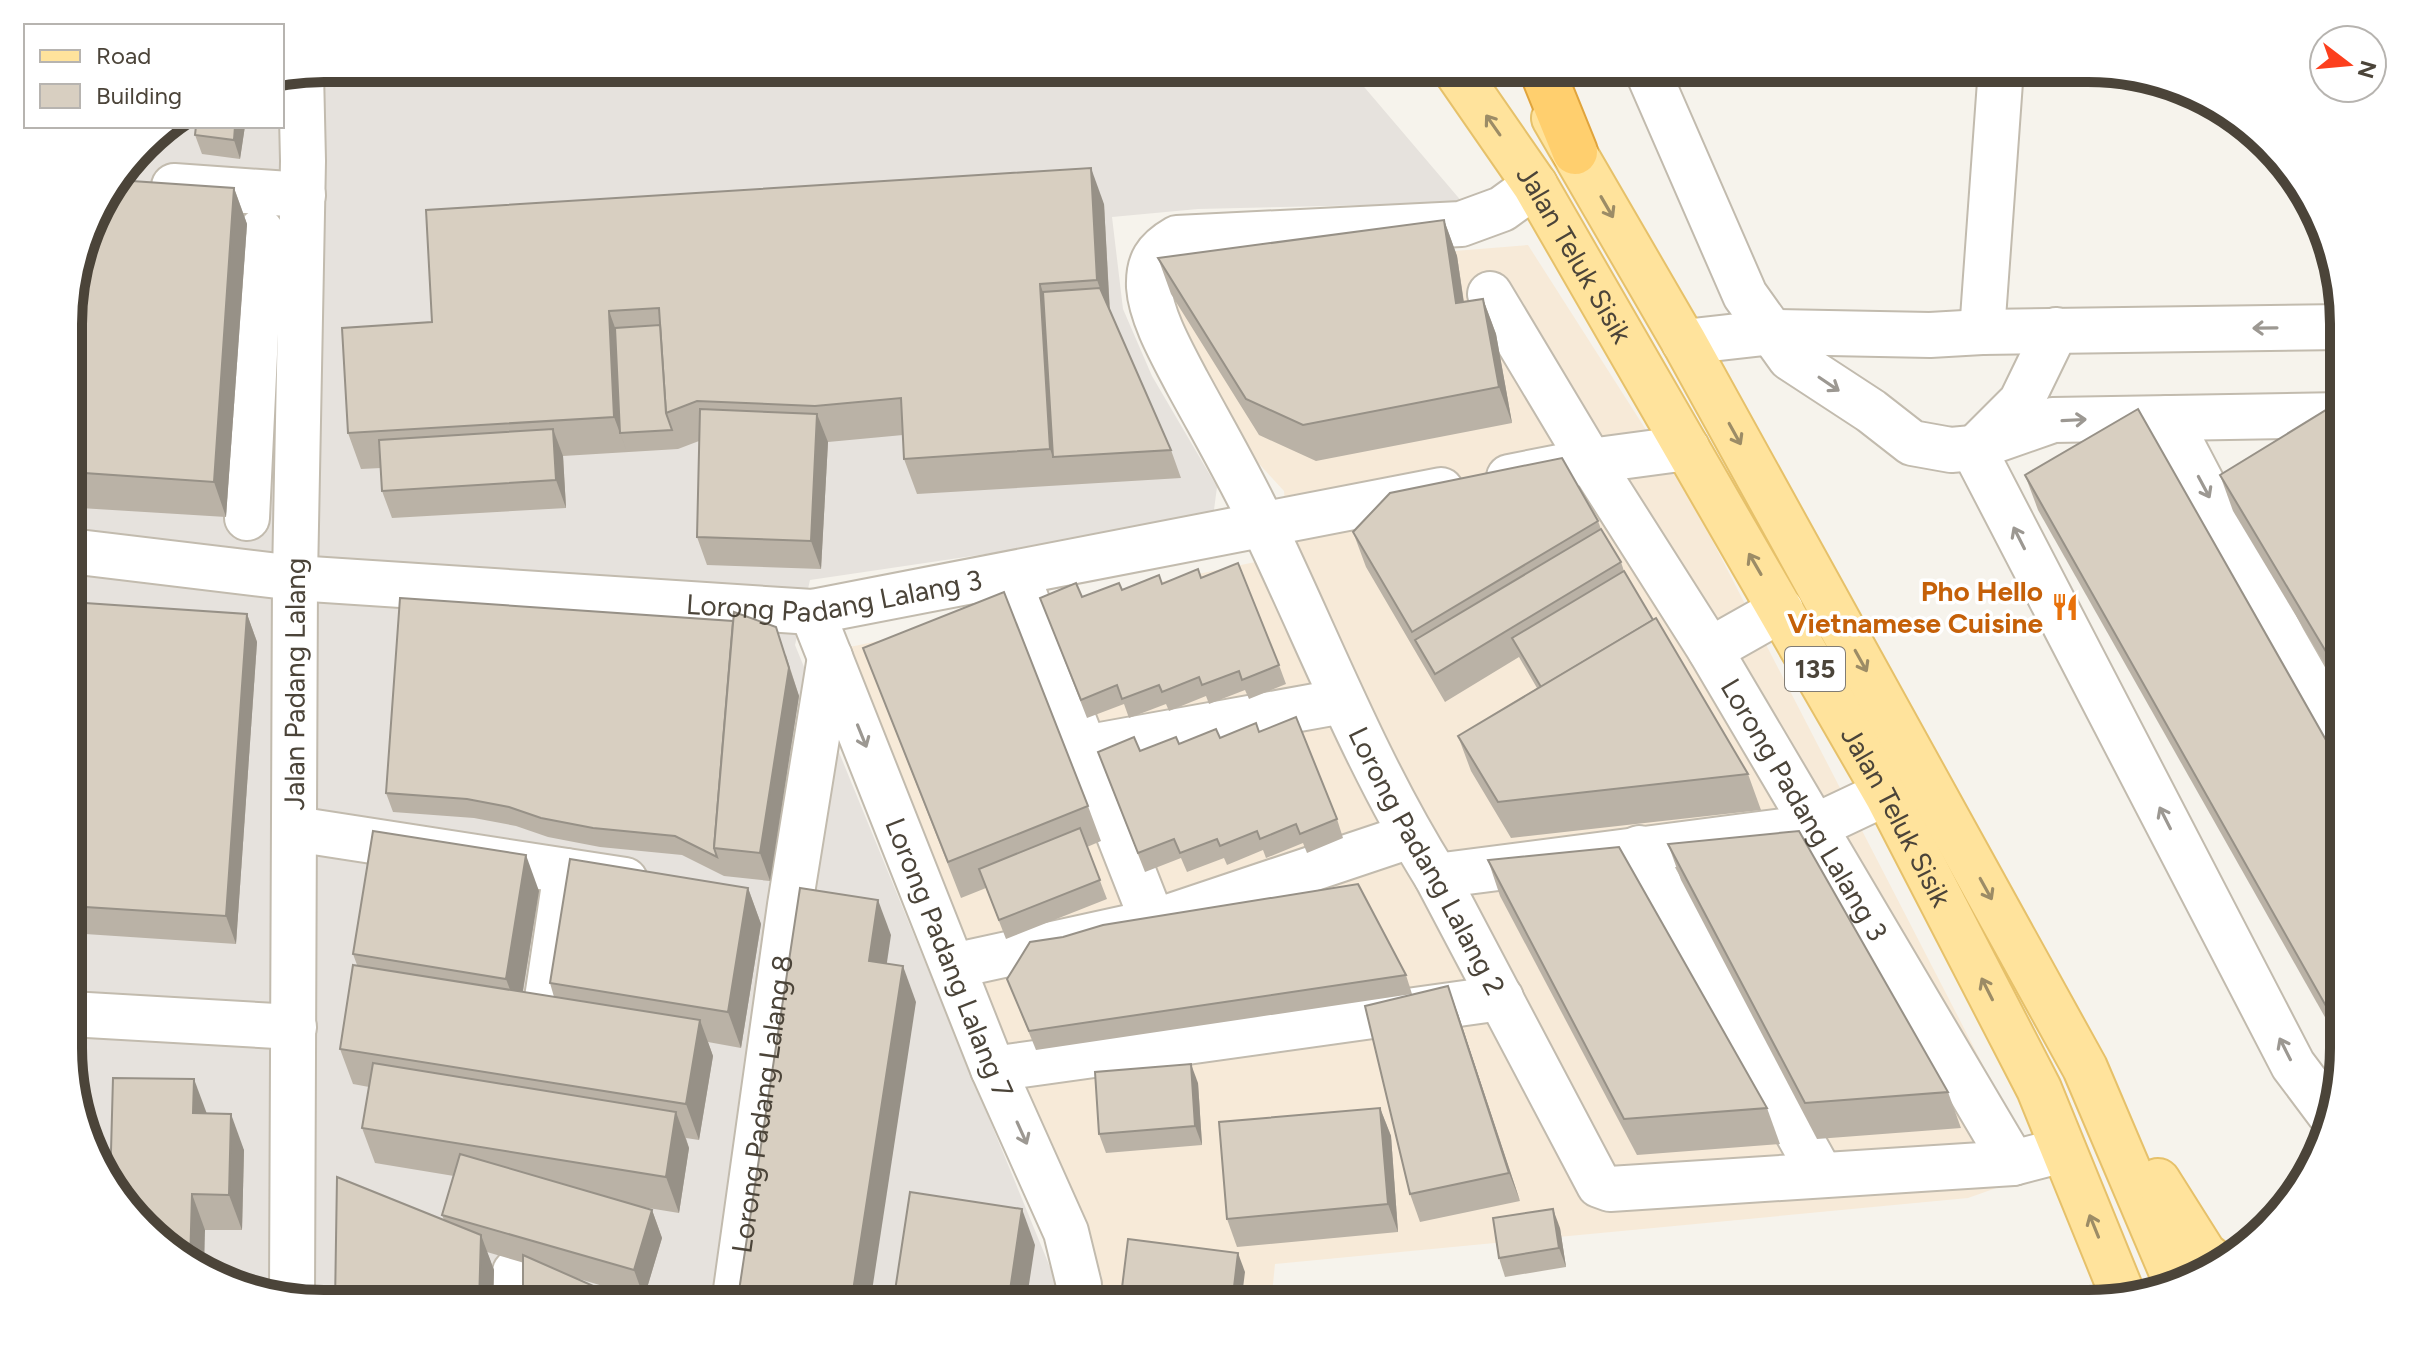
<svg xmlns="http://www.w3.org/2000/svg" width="2412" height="1372" viewBox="0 0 2412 1372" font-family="Figtree,sans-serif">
  <rect width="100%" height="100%" fill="#f6f3ec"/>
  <polygon fill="#f7ead8" points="1528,245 1694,505 2016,1129 2019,1166 2002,1186 1968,1198 1275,1264 1271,1304 1098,1304 1102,1276 845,648 1289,555 1284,491 1240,443 1165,309 1170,271 1207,271"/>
  <polygon fill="#e6e2dd" points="324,68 1348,68 1463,203 1198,209 1112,217 1123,309 1152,376 1217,487 1214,510 1194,523 810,580 795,645 1061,1294 1060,1304 323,1304 196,1270 111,1191 70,1081 70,291 95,210 155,132 164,126 282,126 282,76"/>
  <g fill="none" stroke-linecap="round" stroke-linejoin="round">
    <g stroke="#c2bbae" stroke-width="48">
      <g id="minor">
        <polyline points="1646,68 1745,295 1790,358 1871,411 1912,443 1951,450 1973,448 2053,420 2343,415"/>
        <path id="s1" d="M 1535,185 L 1502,209 L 1461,224 L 1177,238 C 1156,250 1148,262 1149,287 C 1151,317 1173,355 1187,382 C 1213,430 1241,478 1264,527 C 1320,644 1367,766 1436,876 L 1599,1185 L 1610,1189 L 2013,1163 L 2063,1150"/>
        <polyline points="174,186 303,195"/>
        <path id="s2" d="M 1490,294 L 1590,461 L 1710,650 L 2013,1163"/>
        <polyline points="70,309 72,285"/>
        <polyline points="1982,332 2001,68"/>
        <polyline points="1684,342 1773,332 1930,335 1982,332 2343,327"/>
        <polyline points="2168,418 2284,640 2343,743"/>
        <polyline points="1981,442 2021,402 2056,330"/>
        <polyline points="1973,448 2293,1065 2329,1113"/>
        <polyline points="1509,477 1590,461 1687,448"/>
        <polyline points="247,518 261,231"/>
        <path id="s3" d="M 70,551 L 295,578 L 812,612 L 1441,490"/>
        <polyline points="1016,573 1153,922"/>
        <path id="s4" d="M 812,612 L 993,1069 L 1066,1232 L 1079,1285 L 1078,1304"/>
        <polyline points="1710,650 1781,610"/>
        <polyline points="1084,748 1343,701"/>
        <polyline points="295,829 625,880"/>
        <polyline points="1639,848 1821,1175"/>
        <polyline points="1436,876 1814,827 1886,793"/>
        <polyline points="953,966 1153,922 1410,836"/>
        <polyline points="546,1005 566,871"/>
        <polyline points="70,1014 294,1027"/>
        <polyline points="993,1069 1501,998"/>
        <path id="s5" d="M 292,1296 L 295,578 L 303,161 L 301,72"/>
        <polyline points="515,1304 515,1272"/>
        <path id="s6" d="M 734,1304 L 790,905 L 830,657"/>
      </g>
    </g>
    <g stroke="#e6c16a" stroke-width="48">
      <g id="major">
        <path id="s7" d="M 1454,68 L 1535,185 L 1887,795 L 2039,1089 L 2124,1298"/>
        <polyline points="1554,118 1684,342 2085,1068 2176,1282"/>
        <polyline points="2158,1181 2204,1254 2220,1267"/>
      </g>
    </g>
    <g stroke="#e0a43c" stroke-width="48">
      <polyline id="highway" points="1541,68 1575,152"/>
    </g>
    <use href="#minor" stroke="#fff" stroke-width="44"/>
    <use href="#major" stroke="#ffe39c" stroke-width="44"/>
    <use href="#highway" stroke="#ffcf6e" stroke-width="44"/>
  </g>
  <g fill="#bab2a6">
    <polygon points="245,126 240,159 202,154 195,135"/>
    <polygon points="234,188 247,224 226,517 80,508 70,480 70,430"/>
    <polygon points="1104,204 1110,311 1171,450 1181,478 917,494 904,459 903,435 828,442 821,569 707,565 697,537 699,441 678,449 563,456 566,508 392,518 382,491 381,468 361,469 348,433 432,322"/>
    <polygon points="1444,220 1457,256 1464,302 1483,299 1496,334 1512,423 1316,461 1259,435 1171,294 1158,258"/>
    <polygon points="2343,439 2343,694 2233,511 2220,475"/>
    <polygon points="2025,475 2343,770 2343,1049 2038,510"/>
    <polygon points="1598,521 1601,529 1621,562 1624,571 1653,620 1748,774 1761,810 1511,838 1471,771 1458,736 1537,688 1519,657 1445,702 1366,567 1353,532"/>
    <polygon points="1201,578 1279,665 1286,684 1249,699 1245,690 1209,704 1206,696 1169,711 1166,704 1129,718 1124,704 1087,718 1040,598 1082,597 1122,590"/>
    <polygon points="70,602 247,614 257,642 236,944 70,933"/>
    <polygon points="863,648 1088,806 1101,841 1087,847 1107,899 1006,939 986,888 961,898"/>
    <polygon points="786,655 799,696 770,881 724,876 682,855 600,847 548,837 516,826 474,818 393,812 386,793"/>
    <polygon points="1259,732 1337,819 1343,838 1307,853 1303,843 1266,858 1263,850 1227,865 1224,858 1187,872 1181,858 1145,872 1105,771 1140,751 1179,744"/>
    <polygon points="1668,844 1948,1092 1961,1128 1817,1139 1681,880"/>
    <polygon points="1488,860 1767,1108 1780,1144 1637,1155 1500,896"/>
    <polygon points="748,888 761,924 741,1048 708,1042 713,1056 699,1140 686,1138 689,1148 679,1213 636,1206 652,1210 662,1238 644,1298 487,1252 494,1270 493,1304 335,1304 444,1220 442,1215 454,1176 375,1163 362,1128 369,1087 353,1084 340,1049 357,965 353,954 539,891 523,992 554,997 550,983"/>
    <polygon points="1406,975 1412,994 1036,1050 1007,979"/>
    <polygon points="1458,1014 1520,1201 1420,1222 1410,1194"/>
    <polygon points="1198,1083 1202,1145 1106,1153 1099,1134"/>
    <polygon points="1380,1108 1391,1136 1398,1232 1237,1247 1227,1219"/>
    <polygon points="207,1114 244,1150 242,1230 205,1230 111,1191"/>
    <polygon points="1560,1228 1566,1267 1505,1277 1499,1258"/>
  </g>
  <g fill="#979187">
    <polygon points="235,126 245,126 240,159 234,140"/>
    <polygon points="1091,168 1104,204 1110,316 1097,280"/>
    <polygon points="234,188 247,224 226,517 214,482"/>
    <polygon points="1444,220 1457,256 1469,339 1456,303"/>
    <polygon points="1040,284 1053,320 1053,457 1050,449"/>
    <polygon points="1483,299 1496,334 1512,423 1499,387"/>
    <polygon points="609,311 622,347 620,433 627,452 614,417"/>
    <polygon points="817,414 828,442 821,569 811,541"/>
    <polygon points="553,429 563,456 566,508 556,480"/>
    <polygon points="247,614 257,642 236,944 226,916"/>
    <polygon points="776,627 799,696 770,881 760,853"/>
    <polygon points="526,855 539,891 519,1014 506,979"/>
    <polygon points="748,888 761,924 741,1048 728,1012"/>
    <polygon points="878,900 891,935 882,996 869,961"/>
    <polygon points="903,966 916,1002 870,1304 851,1304"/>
    <polygon points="1448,986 1458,1014 1520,1201 1509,1173"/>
    <polygon points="700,1020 713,1056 699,1140 686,1104"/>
    <polygon points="1191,1064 1198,1083 1202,1145 1195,1126"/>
    <polygon points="194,1079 207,1114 193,1113"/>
    <polygon points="1380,1108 1391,1136 1398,1232 1388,1204"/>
    <polygon points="676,1112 689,1148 679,1213 666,1177"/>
    <polygon points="231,1114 244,1150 242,1230 229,1195"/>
    <polygon points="192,1194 205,1230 204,1272 196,1270 190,1264"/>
    <polygon points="1022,1209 1035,1245 1026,1304 1008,1304"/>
    <polygon points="1553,1209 1560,1228 1566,1267 1559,1248"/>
    <polygon points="652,1210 662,1238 644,1298 634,1270"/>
    <polygon points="481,1235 494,1270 493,1304 479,1304"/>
    <polygon points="1238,1253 1245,1272 1241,1304 1232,1304"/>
  </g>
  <g fill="#d8cfc1" stroke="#979187" stroke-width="2">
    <polygon points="196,126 235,126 234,140 195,135"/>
    <polygon points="1091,168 1097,280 1040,284 1050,449 904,459 901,398 815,406 697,401 666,413 659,308 609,311 614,417 348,433 342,328 432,322 426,210"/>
    <polygon points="117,180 234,188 214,482 70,472 70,430 82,250 95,210"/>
    <polygon points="1444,220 1456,303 1483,299 1499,387 1303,425 1246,399 1158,258"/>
    <polygon points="1100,288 1171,450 1053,457 1043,292"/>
    <polygon points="660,325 666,413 672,430 620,433 615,328"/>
    <polygon points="700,409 817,414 811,541 697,537"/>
    <polygon points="2138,409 2343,770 2343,1036 2025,475"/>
    <polygon points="2326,410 2343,439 2343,680 2220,475"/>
    <polygon points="553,429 556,480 382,491 379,440"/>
    <polygon points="1562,458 1598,521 1412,632 1353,532 1390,493"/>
    <polygon points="1601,529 1621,562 1435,674 1415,640"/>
    <polygon points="1238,563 1279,665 1242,680 1239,671 1202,685 1199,677 1162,692 1159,685 1122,699 1117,685 1081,700 1040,598 1076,583 1082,597 1119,583 1122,590 1159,575 1162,584 1198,569 1201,578"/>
    <polygon points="1624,571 1653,620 1541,687 1512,638"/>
    <polygon points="1004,592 1088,806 948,862 863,648"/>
    <polygon points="400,598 733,621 714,848 717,857 675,836 593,828 541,818 509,807 467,799 386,793"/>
    <polygon points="70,602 247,614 226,916 70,906"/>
    <polygon points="734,612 776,627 789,668 760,853 714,848"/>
    <polygon points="1656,618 1748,774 1498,802 1458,736"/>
    <polygon points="1296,717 1337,819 1300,834 1296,824 1260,839 1257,831 1220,846 1217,839 1180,853 1174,839 1138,853 1098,752 1134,737 1140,751 1176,737 1179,744 1216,729 1220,738 1256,723 1259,732"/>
    <polygon points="1080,828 1100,880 999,920 979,869"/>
    <polygon points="373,831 526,855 506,979 353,954"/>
    <polygon points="1799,831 1948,1092 1805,1103 1668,844"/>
    <polygon points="1619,847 1767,1108 1624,1119 1488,860"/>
    <polygon points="570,859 748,888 728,1012 550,983"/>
    <polygon points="1358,884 1406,975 1029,1031 1007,979 1030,942 1063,937 1103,925"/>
    <polygon points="800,888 878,900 869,961 903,966 851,1304 737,1304"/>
    <polygon points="353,965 700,1020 686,1104 340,1049"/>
    <polygon points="1448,986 1509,1173 1410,1194 1365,1006"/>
    <polygon points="373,1063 676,1112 666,1177 362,1128"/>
    <polygon points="1191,1064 1195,1126 1099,1134 1095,1072"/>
    <polygon points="113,1078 194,1079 193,1113 231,1114 229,1195 192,1194 190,1264 111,1191 110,1188"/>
    <polygon points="1380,1108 1388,1204 1227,1219 1219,1122"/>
    <polygon points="460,1154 652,1210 634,1270 442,1215"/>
    <polygon points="337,1177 481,1235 479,1304 335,1304"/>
    <polygon points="910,1192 1022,1209 1008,1304 893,1304"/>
    <polygon points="1553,1209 1559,1248 1499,1258 1493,1218"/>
    <polygon points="1128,1239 1238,1253 1232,1304 1120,1304"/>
    <polygon points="523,1255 634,1304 523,1304"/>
  </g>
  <defs><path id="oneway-shaft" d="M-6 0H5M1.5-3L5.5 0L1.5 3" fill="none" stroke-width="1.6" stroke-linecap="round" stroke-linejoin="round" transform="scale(2)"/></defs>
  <g stroke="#9c8c66">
    <use href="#oneway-shaft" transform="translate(1493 125) rotate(-125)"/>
    <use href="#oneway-shaft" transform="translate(1607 207) rotate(60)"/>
    <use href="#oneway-shaft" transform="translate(1735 434) rotate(61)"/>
    <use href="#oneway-shaft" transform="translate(1755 564) rotate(-120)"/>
    <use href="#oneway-shaft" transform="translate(1861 661) rotate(61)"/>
    <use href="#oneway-shaft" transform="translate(1986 889) rotate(61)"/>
    <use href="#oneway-shaft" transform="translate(1987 989) rotate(-117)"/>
    <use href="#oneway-shaft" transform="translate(2094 1226) rotate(-112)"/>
  </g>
  <g stroke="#9c9892">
    <use href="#oneway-shaft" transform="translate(2265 328) rotate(179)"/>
    <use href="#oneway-shaft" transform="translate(1829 384) rotate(34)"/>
    <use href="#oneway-shaft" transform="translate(2074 420) rotate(-3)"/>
    <use href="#oneway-shaft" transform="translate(2204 487) rotate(62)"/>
    <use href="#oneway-shaft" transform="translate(2019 538) rotate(-117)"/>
    <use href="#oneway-shaft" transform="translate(862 736) rotate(68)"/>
    <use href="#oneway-shaft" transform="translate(2165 818) rotate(-117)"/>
    <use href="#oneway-shaft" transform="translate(2285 1049) rotate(-117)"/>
    <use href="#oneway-shaft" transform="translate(1022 1133) rotate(66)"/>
  </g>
  <defs>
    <g id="restaurant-bare" transform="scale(2.16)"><path d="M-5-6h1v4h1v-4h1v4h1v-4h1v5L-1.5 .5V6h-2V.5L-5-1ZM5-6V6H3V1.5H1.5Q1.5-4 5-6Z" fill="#e8710a" stroke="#fff" stroke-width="2.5" paint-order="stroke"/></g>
  </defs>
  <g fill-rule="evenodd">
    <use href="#restaurant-bare" x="2065" y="607"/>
  </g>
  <g text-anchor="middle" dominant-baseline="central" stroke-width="7" stroke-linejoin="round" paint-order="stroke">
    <rect fill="#fff" stroke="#817c74" stroke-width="2" x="1785" y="647" width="60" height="44" rx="6"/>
    <g font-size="26" font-weight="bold" fill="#4b4439">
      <text x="1815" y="669">135</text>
    </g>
    <g font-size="28" fill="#4b4439" stroke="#fff">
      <text stroke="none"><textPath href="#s7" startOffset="222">Jalan Teluk Sisik</textPath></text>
      <text stroke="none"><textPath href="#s3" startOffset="768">Lorong Padang Lalang 3</textPath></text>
      <text stroke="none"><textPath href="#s5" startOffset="612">Jalan Padang Lalang</textPath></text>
      <text stroke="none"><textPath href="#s2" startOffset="604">Lorong Padang Lalang 3</textPath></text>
      <text stroke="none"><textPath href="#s7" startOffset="870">Jalan Teluk Sisik</textPath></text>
      <text stroke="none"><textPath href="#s1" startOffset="1068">Lorong Padang Lalang 2</textPath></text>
      <text stroke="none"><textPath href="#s4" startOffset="372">Lorong Padang Lalang 7</textPath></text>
      <text stroke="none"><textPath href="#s6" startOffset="202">Lorong Padang Lalang 8</textPath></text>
    </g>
    <g font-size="28" font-weight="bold" fill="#c56008" stroke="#fff" text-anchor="end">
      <text x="2043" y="591">Pho Hello<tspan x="2043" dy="32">Vietnamese Cuisine</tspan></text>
    </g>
  </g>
  <path d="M0 0H2412V1372H0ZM324 82H2088A242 242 0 0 1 2330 324V1048A242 242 0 0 1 2088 1290H324A242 242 0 0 1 82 1048V324A242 242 0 0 1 324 82Z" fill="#fff" fill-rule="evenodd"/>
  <path fill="none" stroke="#4b4439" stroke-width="10" d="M324 82H2088A242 242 0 0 1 2330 324V1048A242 242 0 0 1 2088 1290H324A242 242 0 0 1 82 1048V324A242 242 0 0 1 324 82Z"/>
  <rect x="24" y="24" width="260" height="104" fill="#ffffff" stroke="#b7b4b0" stroke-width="2"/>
  <rect x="40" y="50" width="40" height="12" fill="#ffe39c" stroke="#b7b4b0" stroke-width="2"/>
  <text x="96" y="64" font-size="24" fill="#4b4439">Road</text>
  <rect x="40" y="84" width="40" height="24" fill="#d8cfc1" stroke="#b7b4b0" stroke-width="2"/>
  <text x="96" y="104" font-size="24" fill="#4b4439">Building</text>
  <g transform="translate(2348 64) rotate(106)"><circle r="38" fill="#ffffff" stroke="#b7b4b0" stroke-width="2"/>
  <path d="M0-6L14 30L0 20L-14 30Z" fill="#fc3f1d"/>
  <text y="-12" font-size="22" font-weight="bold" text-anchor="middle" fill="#4b4439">N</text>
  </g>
</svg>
